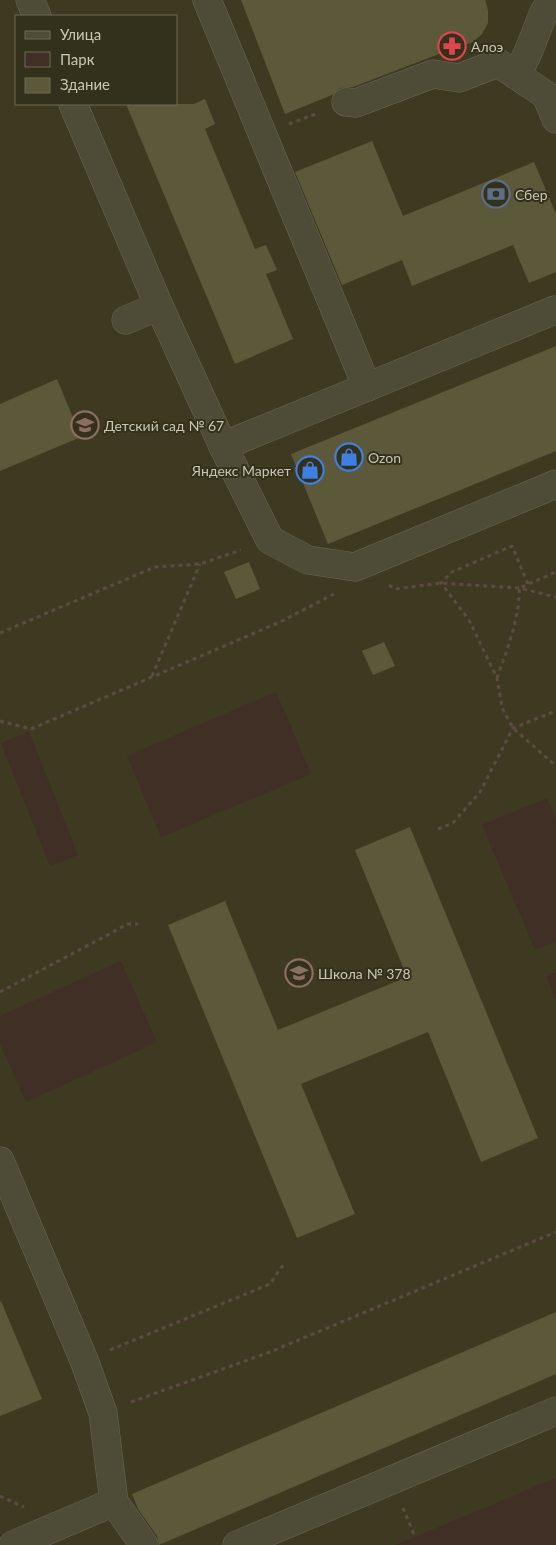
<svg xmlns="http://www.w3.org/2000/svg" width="556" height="1545" viewBox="0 0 556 1545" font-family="Lato,sans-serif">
  <rect width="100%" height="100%" fill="#3e3a22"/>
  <g fill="#3f2f24">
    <polygon points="276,692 311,774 161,837 127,756"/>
    <polygon points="29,732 78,855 50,866 1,743"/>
    <polygon points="547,798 556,820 556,941 535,950 482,825"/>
    <polygon points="121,961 157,1042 26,1102 0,1044 0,1016"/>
    <polygon points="556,973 556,1000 546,977"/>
    <polygon points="556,1478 556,1545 395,1545 415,1537"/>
  </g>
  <g fill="#5c583a">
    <polygon points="241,0 485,0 488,10 488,23 482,34 473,42 452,49 353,87 340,88 332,95 285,114"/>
    <polygon points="205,99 215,124 205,129 255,249 266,245 277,270 266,274 293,339 235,364 126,104 194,104"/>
    <polygon points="372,141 403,216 534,162 556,214 556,272 529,283 513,245 412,286 402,260 342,285 295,172"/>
    <polygon points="556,346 556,451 328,544 291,454"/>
    <polygon points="57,379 81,437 0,471 0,404"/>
    <polygon points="249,562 260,589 236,599 224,572"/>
    <polygon points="384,642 395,666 373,675 362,651"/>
    <polygon points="410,827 538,1138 481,1162 428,1032 301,1084 355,1214 297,1238 168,925 225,901 278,1030 407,977 355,850"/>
    <polygon points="1,1301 42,1399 0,1416 0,1302"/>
    <polygon points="556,1312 556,1374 159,1545 157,1536 138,1509 132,1494"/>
  </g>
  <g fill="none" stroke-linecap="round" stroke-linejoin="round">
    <g stroke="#6c6954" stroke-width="29">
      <g id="minor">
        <polyline points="30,0 37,16"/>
        <polyline points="207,0 367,387"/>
        <polyline points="516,75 527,55 544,12 553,0"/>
        <polyline points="346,102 356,103 433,74 459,78 498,63 546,95 556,119"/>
        <polyline points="73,104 159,306 223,446 270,540 308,560 355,567 556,484"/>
        <polyline points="126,320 159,306"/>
        <polyline points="223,446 555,310"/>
        <polyline points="0,1161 84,1360 103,1413 114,1502 144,1545"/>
        <polyline points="13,1545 114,1502"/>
        <polyline points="237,1545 556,1411"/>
      </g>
    </g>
    <g stroke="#5c4b42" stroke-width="3" stroke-dasharray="4 4" stroke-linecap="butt">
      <polyline points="289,124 318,113"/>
      <polyline points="528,584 512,546 452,572 441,583 469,620 497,678 502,708 513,728 556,766"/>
      <polyline points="389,585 395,589 441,583 519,588 556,597"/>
      <polyline points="0,633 155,567 200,564 241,550"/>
      <polyline points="152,676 200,564"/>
      <path d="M 497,678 C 506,653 521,614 519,588 L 556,572"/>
      <polyline points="0,721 31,729 280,622 334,594"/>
      <polyline points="438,829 453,823 480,792 513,728 556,711"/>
      <polyline points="0,992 128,924 138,924"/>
      <polyline points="110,1350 270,1284 285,1262"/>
      <polyline points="131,1402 270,1352 556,1232"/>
      <polyline points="0,1496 24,1507"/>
      <polyline points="403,1508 415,1537"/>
    </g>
    <use href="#minor" stroke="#4e4b36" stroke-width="28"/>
  </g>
  <defs>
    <g id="pharmacy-ring" transform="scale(1.4375)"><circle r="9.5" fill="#33301b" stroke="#e0444e" stroke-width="1.5"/><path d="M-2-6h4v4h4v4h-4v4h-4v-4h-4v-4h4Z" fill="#e0444e"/></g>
    <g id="bank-ring" transform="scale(1.4375)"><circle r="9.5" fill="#33301b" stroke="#5c6f8a" stroke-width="1.5"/><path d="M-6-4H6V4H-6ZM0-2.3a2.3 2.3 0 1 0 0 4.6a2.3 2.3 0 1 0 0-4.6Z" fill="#5c6f8a"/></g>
    <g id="school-ring" transform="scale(1.4375)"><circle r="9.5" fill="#33301b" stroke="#8d6e63" stroke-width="1.5"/><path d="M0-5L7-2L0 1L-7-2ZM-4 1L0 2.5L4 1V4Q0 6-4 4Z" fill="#8d6e63"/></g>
    <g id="shop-ring" transform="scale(1.4375)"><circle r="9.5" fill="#33301b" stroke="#3f7fe0" stroke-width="1.5"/><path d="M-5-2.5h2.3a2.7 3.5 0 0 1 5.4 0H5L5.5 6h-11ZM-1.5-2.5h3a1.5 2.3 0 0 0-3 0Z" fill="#3f7fe0"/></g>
  </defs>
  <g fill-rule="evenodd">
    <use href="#pharmacy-ring" x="452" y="46"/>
    <use href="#bank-ring" x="496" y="194"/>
    <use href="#school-ring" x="85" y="425"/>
    <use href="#shop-ring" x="349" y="457"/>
    <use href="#shop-ring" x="310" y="470"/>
    <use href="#school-ring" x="299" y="973"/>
  </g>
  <g text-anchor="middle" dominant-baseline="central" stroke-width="4" stroke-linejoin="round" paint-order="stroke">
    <g font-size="14" fill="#c9c7b1" stroke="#33301b" text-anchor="start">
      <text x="471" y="46">Алоэ</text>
      <text x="515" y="194">Сбер</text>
      <text x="104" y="425">Детский сад № 67</text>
      <text x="368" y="457">Ozon</text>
      <text x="291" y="470" text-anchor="end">Яндекс Маркет</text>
      <text x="318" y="973">Школа № 378</text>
    </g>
  </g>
  <rect x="15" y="15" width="162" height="90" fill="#33301b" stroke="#6f6c57"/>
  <rect x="25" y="31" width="25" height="8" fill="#4e4b36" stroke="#6f6c57"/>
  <text x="60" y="40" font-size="15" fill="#c9c7b1">Улица</text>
  <rect x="25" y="52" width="25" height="15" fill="#3f2f24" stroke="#6f6c57"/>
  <text x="60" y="65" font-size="15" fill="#c9c7b1">Парк</text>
  <rect x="25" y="78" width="25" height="15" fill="#5c583a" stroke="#6f6c57"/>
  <text x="60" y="90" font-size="15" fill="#c9c7b1">Здание</text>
</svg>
